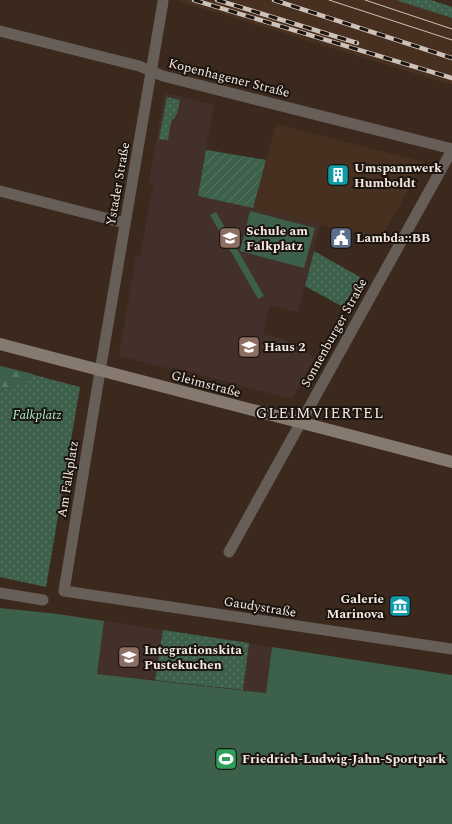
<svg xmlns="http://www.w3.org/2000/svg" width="452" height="824" viewBox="0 0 452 824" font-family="Spectral,serif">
  <defs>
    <pattern id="grass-dots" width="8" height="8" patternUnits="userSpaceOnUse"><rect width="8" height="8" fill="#3d604b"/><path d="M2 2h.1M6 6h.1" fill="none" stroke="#5a7765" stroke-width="1.8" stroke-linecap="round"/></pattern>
    <pattern id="forest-firs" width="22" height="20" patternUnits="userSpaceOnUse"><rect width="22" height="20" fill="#3d604b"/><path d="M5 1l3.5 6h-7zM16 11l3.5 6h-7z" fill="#5a7765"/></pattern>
    <pattern id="garden-furrows" width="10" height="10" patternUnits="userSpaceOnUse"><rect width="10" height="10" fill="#3d604b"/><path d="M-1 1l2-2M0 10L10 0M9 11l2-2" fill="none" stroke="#5a7765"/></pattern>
  </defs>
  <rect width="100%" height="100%" fill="#3b291d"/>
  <g fill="#483020">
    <polygon points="175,0 431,0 452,7 452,85"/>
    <polygon points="276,124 424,162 380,240 253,208"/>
  </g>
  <g fill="#43302a">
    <polygon points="165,93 214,105 206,149 266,160 254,208 320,225 298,312 270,305 263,334 283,339 315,357 292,399 171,367 170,369 119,356 136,256 140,256 153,186 149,181"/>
    <polygon points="104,621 163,630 155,680 96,674"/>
    <polygon points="249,643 272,647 266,693 243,690"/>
  </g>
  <g fill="url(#grass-dots)">
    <polygon points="396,0 431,0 452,7 452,18"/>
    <polygon points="167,97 180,100 177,114 171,122 168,140 159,139"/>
    <polygon points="314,251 360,277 343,307 305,286"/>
    <polygon points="0,366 80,387 46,587 0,577"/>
    <polygon points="163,630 249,643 243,690 155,680"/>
  </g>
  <polygon fill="url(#forest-firs)" points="0,366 33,374 30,380 0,390"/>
  <polygon fill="url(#garden-furrows)" points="206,150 266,160 253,208 198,196"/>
  <g fill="#3d604b">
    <polygon points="250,211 315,228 304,268 240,251"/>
    <polygon points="216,212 264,296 258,299 210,215"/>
    <polygon points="0,608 58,614 104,621 97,674 266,693 272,647 452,675 452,824 0,824"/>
  </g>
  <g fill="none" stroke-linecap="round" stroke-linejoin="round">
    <g stroke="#675e58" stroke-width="11">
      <polyline points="163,2 100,371 64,591 452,649"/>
      <polyline points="0,31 139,66 163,76 452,149"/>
      <polyline points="0,191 125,223"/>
      <polyline points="229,552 452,150"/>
      <polyline points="0,593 43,600"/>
    </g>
    <polyline stroke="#86796f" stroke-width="12" points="0,344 452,462"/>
    <g stroke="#cec1b8" stroke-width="1">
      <polyline points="329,0 452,40"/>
      <polyline points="365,0 452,29"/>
    </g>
    <g stroke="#cec1b8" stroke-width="4.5">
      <g id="rail">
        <polyline points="194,0 452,78"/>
        <polyline points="217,0 357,43"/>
        <polyline points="274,0 452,58"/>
      </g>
    </g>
    <use href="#rail" stroke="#1c140f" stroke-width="3" stroke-dasharray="9" stroke-linecap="butt"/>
  </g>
  <defs>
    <g id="building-square" transform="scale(1.15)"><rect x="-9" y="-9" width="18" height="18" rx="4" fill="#0f9aa8" stroke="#1c140f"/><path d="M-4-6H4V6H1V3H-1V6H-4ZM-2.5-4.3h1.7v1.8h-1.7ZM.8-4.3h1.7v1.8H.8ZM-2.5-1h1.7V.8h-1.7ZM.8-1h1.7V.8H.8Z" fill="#fff"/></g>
    <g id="school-square" transform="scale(1.15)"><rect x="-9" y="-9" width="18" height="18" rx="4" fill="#8d6e63" stroke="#1c140f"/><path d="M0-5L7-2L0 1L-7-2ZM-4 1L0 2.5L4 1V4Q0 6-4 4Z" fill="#fff"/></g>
    <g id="civic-square" transform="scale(1.15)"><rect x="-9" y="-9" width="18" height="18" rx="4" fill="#5c6f8a" stroke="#1c140f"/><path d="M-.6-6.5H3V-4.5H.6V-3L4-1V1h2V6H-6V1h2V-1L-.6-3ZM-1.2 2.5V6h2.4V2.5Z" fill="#fff"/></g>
    <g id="museum-square" transform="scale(1.15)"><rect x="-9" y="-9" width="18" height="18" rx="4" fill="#0f9aa8" stroke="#1c140f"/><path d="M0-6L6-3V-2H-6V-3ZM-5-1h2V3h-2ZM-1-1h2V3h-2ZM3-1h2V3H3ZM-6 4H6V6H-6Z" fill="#fff"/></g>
    <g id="stadium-square" transform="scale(1.15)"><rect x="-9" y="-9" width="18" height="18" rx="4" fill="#2e9e5b" stroke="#1c140f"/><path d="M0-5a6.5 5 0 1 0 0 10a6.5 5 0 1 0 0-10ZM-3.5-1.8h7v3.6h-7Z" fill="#fff"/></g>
  </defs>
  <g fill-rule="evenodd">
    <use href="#building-square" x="338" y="175"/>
    <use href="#school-square" x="230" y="238"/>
    <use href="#civic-square" x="341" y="238"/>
    <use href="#school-square" x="249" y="347"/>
    <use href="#museum-square" x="400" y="606"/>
    <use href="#school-square" x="129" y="657"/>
    <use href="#stadium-square" x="226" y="759"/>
  </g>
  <g text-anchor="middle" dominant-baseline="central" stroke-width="4" stroke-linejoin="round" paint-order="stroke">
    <g font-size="13" fill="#f6eae2" stroke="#1c140f">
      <text transform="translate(229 78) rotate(14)">Kopenhagener Straße</text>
      <text transform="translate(118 184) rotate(-80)">Ystader Straße</text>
      <text transform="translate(334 333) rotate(-61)">Sonnenburger Straße</text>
      <text transform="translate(206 384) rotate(15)">Gleimstraße</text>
      <text transform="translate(68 479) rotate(-81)">Am Falkplatz</text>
      <text transform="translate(260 607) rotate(9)">Gaudystraße</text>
    </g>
    <g font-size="13" font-weight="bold" fill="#f6eae2" stroke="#1c140f" text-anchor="start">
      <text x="354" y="168">Umspannwerk<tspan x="354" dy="15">Humboldt</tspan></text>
      <text x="246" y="231">Schule am<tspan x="246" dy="15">Falkplatz</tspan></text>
      <text x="356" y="238">Lambda::BB</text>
      <text x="264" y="347">Haus 2</text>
      <text x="384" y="599" text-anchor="end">Galerie<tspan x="384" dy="15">Marinova</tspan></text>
      <text x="144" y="650">Integrationskita<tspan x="144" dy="15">Pustekuchen</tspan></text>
      <text x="242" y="759">Friedrich-Ludwig-Jahn-Sportpark</text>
    </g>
    <g font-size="13" font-style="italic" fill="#acf1c7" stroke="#1c140f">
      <text x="37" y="415">Falkplatz</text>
    </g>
    <g font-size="15" letter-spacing="1" fill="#f6eae2" stroke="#1c140f">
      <text x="320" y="413">GLEIMVIERTEL</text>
    </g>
  </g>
</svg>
